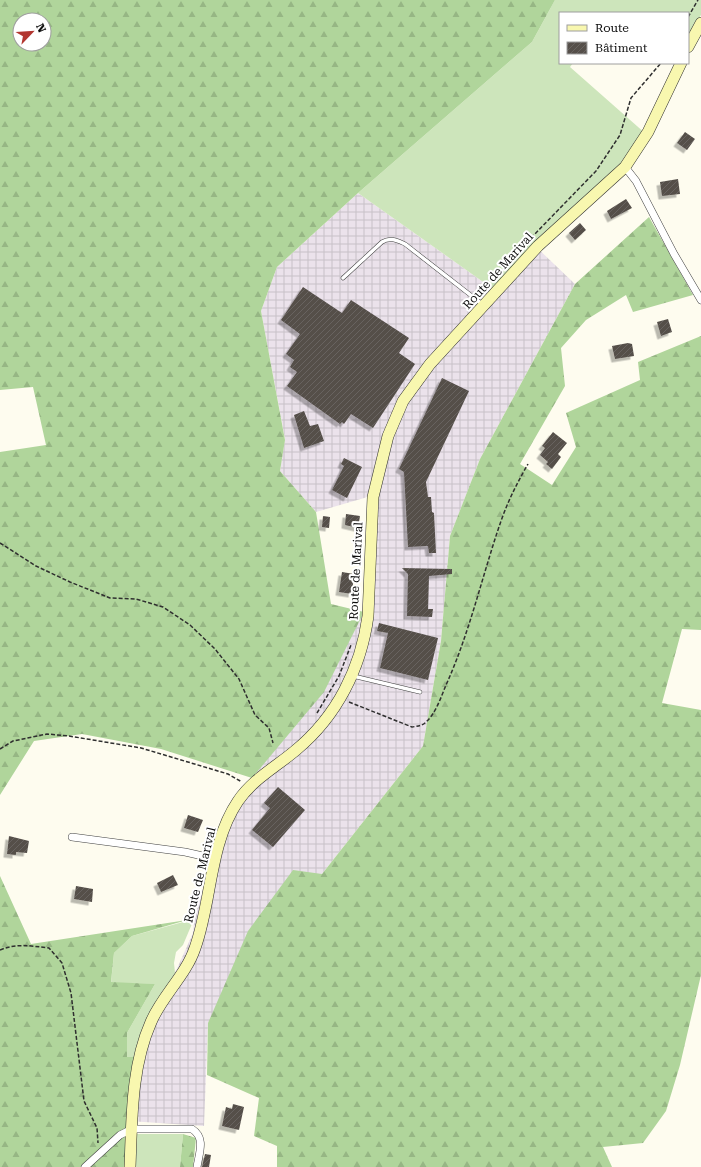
<svg xmlns="http://www.w3.org/2000/svg" width="701" height="1167" viewBox="0 0 701 1167" font-family="'Roboto Serif',serif">
  <defs>
    <pattern id="industrial-grid" width="8" height="8" patternUnits="userSpaceOnUse"><rect width="8" height="8" fill="#ebe2eb"/><path d="M0 4h8M4 0v8" fill="none" stroke="#c8c1c8"/></pattern>
    <pattern id="forest-firs" width="22" height="20" patternUnits="userSpaceOnUse"><rect width="22" height="20" fill="#b0d59b"/><path d="M5 1l3.5 6h-7zM16 11l3.5 6h-7z" fill="#96b684"/></pattern>
    <pattern id="building-hatch" width="6" height="6" patternUnits="userSpaceOnUse"><rect width="6" height="6" fill="#554f4a"/><path d="M-1 1l2-2M0 6l6-6M5 7l2-2" fill="none" stroke="#686460"/></pattern>
    <filter id="shadow"><feDropShadow dx="-3.5" dy="3.5" stdDeviation="0" flood-color="#0004"/></filter>
  </defs>
  <rect width="100%" height="100%" fill="#fefcef"/>
  <polygon fill="url(#industrial-grid)" points="358,193 493,289 533,244 575,284 480,459 450,536 441,641 423,746 322,874 208,1023 204,1126 129,1121 154,1007 175,973 193,933 194,919 223,822 364,612 371,496 316,512 280,471 285,439 261,311 277,267"/>
  <g fill="#cde5bb">
    <polygon points="555,0 701,0 701,15 688,38 688,13 560,13 560,63 573,63 570,67 646,134 640,149 493,289 358,193 532,42"/>
    <polygon points="194,919 183,945 176,952 174,963 175,973 154,1007 135,1057 127,1058 127,1033 155,984 111,983 114,953 132,936"/>
    <polygon points="130,1134 183,1134 180,1167 129,1167"/>
  </g>
  <g fill="url(#forest-firs)" fill-rule="evenodd">
    <path d="M 0,0 L 555,0 L 532,42 L 358,193 L 277,267 L 261,311 L 285,440 L 280,471 L 316,512 L 331,604 L 364,612 L 324,692 L 252,778 L 161,749 L 82,734 L 34,741 L 0,795 L 0,452 L 46,445 L 33,387 L 0,390 ZM 20,20 L 44,20 L 44,44 L 20,44 Z"/>
    <polygon points="649,217 693,295 633,312 626,295 586,320 561,348 565,386 520,464 552,485 576,447 566,413 640,380 638,362 701,336 701,630 682,629 662,703 701,710 701,975 680,1065 666,1111 643,1143 603,1147 612,1167 277,1167 277,1146 254,1136 259,1098 207,1075 208,1023 248,931 293,870 322,874 423,746 441,641 450,536 480,459 575,284"/>
    <polygon points="0,876 31,944 187,920 132,936 114,953 111,982 155,984 127,1033 127,1057 135,1057 129,1167 0,1167"/>
    <polygon points="183,1134 196,1138 193,1167 180,1167"/>
  </g>
  <g fill="url(#building-hatch)" filter="url(#shadow)">
    <polygon points="685,132 695,139 687,150 677,143"/>
    <polygon points="678,179 680,194 662,196 660,182"/>
    <polygon points="626,199 632,208 611,219 607,211"/>
    <polygon points="580,223 586,230 575,240 569,233"/>
    <polygon points="303,287 342,313 351,300 409,338 399,353 415,364 373,428 351,414 344,424 342,422 340,424 287,386 297,372 290,367 294,360 286,354 300,334 281,320"/>
    <polygon points="668,319 672,332 661,336 657,322"/>
    <polygon points="628,343 632,344 634,356 615,359 612,346"/>
    <polygon points="442,378 469,391 426,482 428,497 431,497 432,512 434,513 436,553 429,553 428,546 408,547 404,472 399,469"/>
    <polygon points="304,411 310,426 318,424 324,441 304,448 294,415"/>
    <polygon points="553,432 567,443 558,454 561,457 552,469 546,464 548,462 540,455 545,448 542,446"/>
    <polygon points="344,458 362,467 347,498 332,490 344,466 341,464"/>
    <polygon points="346,514 360,516 358,528 345,525"/>
    <polygon points="323,516 330,517 329,528 322,527"/>
    <polygon points="402,568 452,569 452,574 429,576 428,609 433,609 432,617 407,616 408,574"/>
    <polygon points="342,572 354,574 352,594 339,592"/>
    <polygon points="379,623 438,638 428,680 380,668 388,633 377,631"/>
    <polygon points="278,787 305,810 273,847 252,830 270,808 264,803"/>
    <polygon points="188,815 203,820 198,832 184,828"/>
    <polygon points="9,836 29,841 27,853 16,852 16,855 7,854"/>
    <polygon points="173,875 178,885 161,892 157,883"/>
    <polygon points="76,886 93,889 92,902 74,899"/>
    <polygon points="233,1104 244,1107 239,1130 222,1126 226,1107 232,1109"/>
    <polygon points="205,1154 211,1155 209,1167 202,1167"/>
  </g>
  <g fill="none" stroke-linecap="round" stroke-linejoin="round">
    <g stroke="#404040" stroke-width="4.5">
      <g id="lane">
        <path d="M 343,278 L 382,242 C 390,237 396,240 405,244 L 482,304"/>
        <polyline points="353,676 420,692"/>
      </g>
    </g>
    <g stroke="#404040" stroke-width="8">
      <g id="street">
        <polyline points="625,167 636,181 674,254 701,300"/>
        <polyline points="72,837 185,852 216,859"/>
        <path d="M 85,1167 L 120,1135 L 132,1129 L 192,1129 C 206,1138 199,1153 197,1167"/>
      </g>
    </g>
    <g stroke="#2f2f2f" stroke-width="12">
      <g id="secondary">
        <polyline points="688,47 701,23"/>
        <path d="M 130,1167 C 132,1119 131,1067 151,1022 C 162,996 186,975 195,948 C 212,901 209,844 238,801 C 253,779 276,767 296,750 C 337,716 361,668 368,616 L 373,497 L 388,436 L 403,401 L 430,364 L 538,246 L 625,167 L 648,132 L 681,63"/>
      </g>
    </g>
    <g stroke="#2f2f2f" stroke-width="1.5" stroke-dasharray="4 2" stroke-linecap="butt">
      <polyline points="688,17 698,0"/>
      <polyline points="531,238 596,171 620,135 631,98 661,63"/>
      <polyline points="0,543 36,566 70,582 110,598 136,599 163,607 190,625 215,649 239,679 255,715 269,728 273,743"/>
      <path d="M 349,702 L 412,727 C 418,726 422,726 426,722 C 436,713 441,697 446,685 C 470,632 482,576 501,521 C 508,501 517,483 528,464"/>
      <polyline points="317,713 339,676 351,645"/>
      <polyline points="0,749 13,741 47,734 69,736 141,748 228,774 242,782"/>
      <path d="M 0,950 C 17,943 31,946 49,948 L 62,963 L 71,993 L 84,1101 L 97,1128 L 98,1143"/>
    </g>
    <use href="#lane" stroke="#fff" stroke-width="3.5"/>
    <use href="#street" stroke="#fff" stroke-width="7"/>
    <use href="#secondary" stroke="#f8f7af" stroke-width="11"/>
  </g>
  <g text-anchor="middle" dominant-baseline="central" stroke-width="4" stroke-linejoin="round" paint-order="stroke">
    <g font-size="12" fill="#0d0d0d" stroke="#fff">
      <text transform="translate(498 271) rotate(-48)">Route de Marival</text>
      <text transform="translate(356 571) rotate(-87)">Route de Marival</text>
      <text transform="translate(200 875) rotate(-76)">Route de Marival</text>
    </g>
  </g>
  <rect x="559" y="12" width="130" height="52" fill="#ffffff" stroke="#9e9e9e"/>
  <rect x="567" y="25" width="20" height="6" fill="#f8f7af" stroke="#9e9e9e"/>
  <text x="595" y="32" font-size="12" fill="#0d0d0d">Route</text>
  <rect x="567" y="42" width="20" height="12" fill="url(#building-hatch)" stroke="#9e9e9e"/>
  <text x="595" y="52" font-size="12" fill="#0d0d0d">Bâtiment</text>
  <g transform="translate(32 32) rotate(65)"><circle r="19" fill="#ffffff" stroke="#9e9e9e"/>
  <path d="M0-3L7 15L0 10L-7 15Z" fill="#b23630"/>
  <text y="-6" font-size="11" font-weight="bold" text-anchor="middle" fill="#0d0d0d">N</text>
  </g>
</svg>
